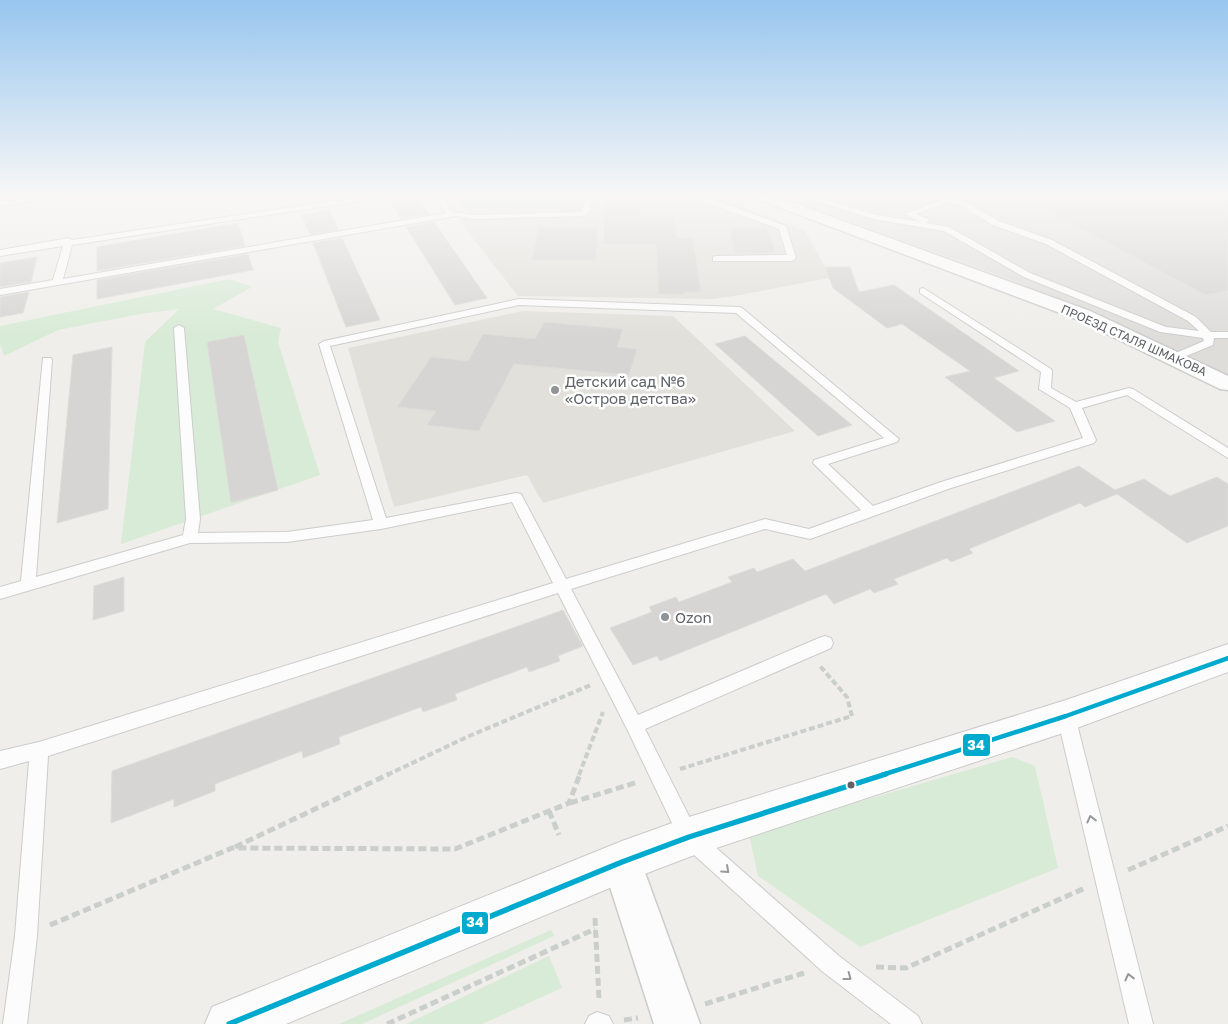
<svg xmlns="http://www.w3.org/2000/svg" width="1228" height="1024" viewBox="0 0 1228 1024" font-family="'Golos Text',sans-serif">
  <rect width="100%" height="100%" fill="#efeeea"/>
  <polygon fill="#dfddda" points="808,194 1129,194 1228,240 1228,377 1147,337 1011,280 791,200"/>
  <g fill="#e2e0da">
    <polygon points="452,194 712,194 805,231 825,267 829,278 740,295 713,299 518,296 458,219 466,211"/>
    <polygon points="523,311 673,316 795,431 543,503 527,475 394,507 348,348"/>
  </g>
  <g fill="#d8ebd6">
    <polygon points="465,194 580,194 581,201 575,205 569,206 473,210 465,206"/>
    <polygon points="229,279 252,287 213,309 281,328 278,342 320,475 121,544 145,342 179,309 140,314 58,330 4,356 0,344 0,326"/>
    <polygon points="1012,757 1035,766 1058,868 860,947 758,876 749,834"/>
    <polygon points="551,930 554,936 362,1024 339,1024"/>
    <polygon points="549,956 562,988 482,1024 406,1024"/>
  </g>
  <g fill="#d6d5d3" stroke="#deddd9">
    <polygon points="605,194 639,194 640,215 674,215 677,238 693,238 701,292 684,292 685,294 659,294 656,244 603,244"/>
    <polygon points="1016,194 1211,194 1228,201 1228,291 1205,295"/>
    <polygon points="416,196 429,214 401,219 390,200"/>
    <polygon points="329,210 338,230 310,235 302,215"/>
    <polygon points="434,222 487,298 455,305 406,227"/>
    <polygon points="238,223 245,246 97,271 97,247"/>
    <polygon points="539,227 598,228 596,260 532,260"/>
    <polygon points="729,228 767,228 776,253 735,253"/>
    <polygon points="342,238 380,320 346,327 313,243"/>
    <polygon points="248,254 253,270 97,299 97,280"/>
    <polygon points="37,257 31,282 0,287 0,263"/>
    <polygon points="825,267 850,267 859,292 894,285 1019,371 994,378 1055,421 1017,432 945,377 970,371 902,324 887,328 833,288"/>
    <polygon points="29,292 23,313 0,317 0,297"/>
    <polygon points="544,322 623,329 617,347 637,349 629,375 514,364 479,431 427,425 436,411 397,407 431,357 468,361 483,334 535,339"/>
    <polygon points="244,335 278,490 231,503 207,342"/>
    <polygon points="745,336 852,425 818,436 715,344"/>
    <polygon points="112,347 108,509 57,523 73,355"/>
    <polygon points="1079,466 1115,490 1144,479 1170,496 1217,477 1228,484 1228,526 1187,543 1117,494 1085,507 1080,503 969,549 973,553 951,562 947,558 894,579 898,584 874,593 870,589 834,604 826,594 660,661 657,656 633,665 610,628 652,612 649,607 676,597 679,602 732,582 728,577 754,568 757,572 793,559 805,571"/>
    <polygon points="124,577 124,611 93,620 94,586"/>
    <polygon points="563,610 583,646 558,656 560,661 529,672 527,667 455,694 457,700 423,712 421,707 339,737 340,744 303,758 302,751 215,784 215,791 174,807 174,799 111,823 112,771"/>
  </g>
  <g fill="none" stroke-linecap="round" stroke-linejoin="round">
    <g stroke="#cbcccc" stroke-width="2">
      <g id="service">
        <polygon points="61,194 79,194 75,196 0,206 0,202"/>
        <polygon points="380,194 396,194 392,196 72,245 63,279 446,213 432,194 439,194 453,212 474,215 581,212 587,194 594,194 588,214 584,216 474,219 456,216 0,295 0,289 53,280 63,246 0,256 0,250 69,238 72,240"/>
        <polygon points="688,194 697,194 786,226 796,258 792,261 713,261 713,257 716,256 787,255 779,229 688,196"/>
        <path d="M 795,194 L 805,194 L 877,215 L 921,222 L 905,214 L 945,199 L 962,200 L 999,221 L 1052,240 L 1196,317 L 1211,332 L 1228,332 L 1228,338 L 1214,338 L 1213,345 L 1179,359 L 1171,359 L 1170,357 L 1171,355 L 1204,341 L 1203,338 L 1160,332 L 1024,277 L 944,231 L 873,219 ZM 946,203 L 957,204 L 993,225 L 1046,244 L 1188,321 L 1199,331 L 1166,327 L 1030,273 L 949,227 L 926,223 L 929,221 L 928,219 L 916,214 Z"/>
        <path d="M 923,288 L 1051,369 L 1052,371 L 1051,388 L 1076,402 L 1129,388 L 1133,389 L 1228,448 L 1228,458 L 1127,395 L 1082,408 L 1096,440 L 1094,443 L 951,488 L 810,539 L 765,529 L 571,589 L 638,715 L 819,638 L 825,636 L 831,638 L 833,643 L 831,648 L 645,729 L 696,830 L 839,956 L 918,1016 L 922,1024 L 891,1024 L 823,972 L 682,844 L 628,731 L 558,593 L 48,756 L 37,936 L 27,1024 L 3,1024 L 15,936 L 29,761 L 0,769 L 0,751 L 39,742 L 553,583 L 512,502 L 381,529 L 287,542 L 190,543 L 0,599 L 0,587 L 21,581 L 43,358 L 51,358 L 52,360 L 36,577 L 183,535 L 186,519 L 174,328 L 179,325 L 184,328 L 200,519 L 198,533 L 287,532 L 373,520 L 319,344 L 324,341 L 519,299 L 739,307 L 742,308 L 899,439 L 897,442 L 828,464 L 873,506 L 941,482 L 1083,438 L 1070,408 L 1039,389 L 1041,372 L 920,293 L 920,289 ZM 519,305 L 736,313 L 884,438 L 814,460 L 813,463 L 861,510 L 809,529 L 765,519 L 566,579 L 521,494 L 516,493 L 386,518 L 330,346 Z"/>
        <polygon points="1066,708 1072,710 1075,716 1153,1024 1129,1024 1057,716 1060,710"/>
        <polygon points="597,1012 609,1016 613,1024 585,1024 589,1016"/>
      </g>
    </g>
    <g stroke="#cbcccc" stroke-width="3">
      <g id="minor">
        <polygon points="750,194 769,194 1090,311 1228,376 1228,390 1220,389 1076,319 752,197"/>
        <polygon points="622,842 636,848 700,1024 654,1024 602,862 608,848"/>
      </g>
    </g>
    <g stroke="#cacacb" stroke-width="2">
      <polygon id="secondary" points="1228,644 1228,672 1066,732 689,857 624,882 286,1024 205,1024 212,1007 622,841 689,817 1066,700"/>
    </g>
    <g stroke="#cacfcc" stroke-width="4" stroke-dasharray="6 3" stroke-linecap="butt">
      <polyline points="680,769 852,716 847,697 820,666"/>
      <polyline points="387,775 469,736 591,685"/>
      <polyline points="579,775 603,712"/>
    </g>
    <g stroke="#cacfcc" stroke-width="5" stroke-dasharray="8 4" stroke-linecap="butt">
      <polyline points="570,803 638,782"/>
      <polyline points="549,811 559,835"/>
      <polyline points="235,847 389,774"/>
      <polyline points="1128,870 1228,826"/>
      <polyline points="595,918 599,1000"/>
      <polyline points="50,925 232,848 455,849 569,803 580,774"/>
      <polyline points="876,967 906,968 1085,888"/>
      <polyline points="705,1004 804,973"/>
      <polyline points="624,1020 638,1018"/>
      <polyline points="387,1024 595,929"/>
    </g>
    <use href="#service" fill="#fdfcfc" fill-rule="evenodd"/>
    <use href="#minor" fill="#fdfcfc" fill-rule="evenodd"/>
    <use href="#secondary" fill="#fdfcfc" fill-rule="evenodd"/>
    <g stroke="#fff" stroke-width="8">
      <polyline id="bus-1-far1" points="882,775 1066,716 1228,658"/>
    </g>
    <g stroke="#fff" stroke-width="9">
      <polyline id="bus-1" points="229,1024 622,862 689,837 886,774"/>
    </g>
    <use href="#bus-1-far1" stroke="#00a9ce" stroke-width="4.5"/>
    <use href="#bus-1" stroke="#00a9ce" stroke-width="5.5"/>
  </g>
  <defs><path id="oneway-chevron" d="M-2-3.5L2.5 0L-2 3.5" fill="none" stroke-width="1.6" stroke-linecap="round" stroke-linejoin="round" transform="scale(1.25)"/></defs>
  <g stroke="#96999c">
    <use href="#oneway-chevron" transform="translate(1091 819) rotate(-104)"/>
    <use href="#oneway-chevron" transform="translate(726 870) rotate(42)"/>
    <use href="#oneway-chevron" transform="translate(848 977) rotate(37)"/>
    <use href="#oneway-chevron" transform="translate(1129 977) rotate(-104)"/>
  </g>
  <linearGradient id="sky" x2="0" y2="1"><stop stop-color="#97c6ef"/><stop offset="0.58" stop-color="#f8f7f6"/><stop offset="1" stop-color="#f8f7f6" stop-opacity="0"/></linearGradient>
  <rect width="1228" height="337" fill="url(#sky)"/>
  <g fill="#919496" stroke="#fff" stroke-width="2">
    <circle cx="555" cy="390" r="5"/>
    <circle cx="665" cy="617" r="5"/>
  </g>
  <circle fill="#5f6368" stroke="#fff" stroke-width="2" cx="851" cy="785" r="4.5"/>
  <g text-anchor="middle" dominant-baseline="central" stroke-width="5" stroke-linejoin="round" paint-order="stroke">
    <g font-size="12" fill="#5f6368" stroke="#fff">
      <text transform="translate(1134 340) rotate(24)">ПРОЕЗД СТАЛЯ ШМАКОВА</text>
    </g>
    <g font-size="15" fill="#5f6368" stroke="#fff" text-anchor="start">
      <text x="565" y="381">Детский сад №6<tspan x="565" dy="17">«Остров детства»</tspan></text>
      <text x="675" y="617">Ozon</text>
    </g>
  </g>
  <g stroke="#fff" stroke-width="2">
    <rect x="962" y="733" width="29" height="24" rx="5" fill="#00a9ce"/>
    <rect x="461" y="911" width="28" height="24" rx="5" fill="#00a9ce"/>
  </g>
  <g font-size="14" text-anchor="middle" font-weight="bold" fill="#fff">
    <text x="976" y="750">34</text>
    <text x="475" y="927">34</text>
  </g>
</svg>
